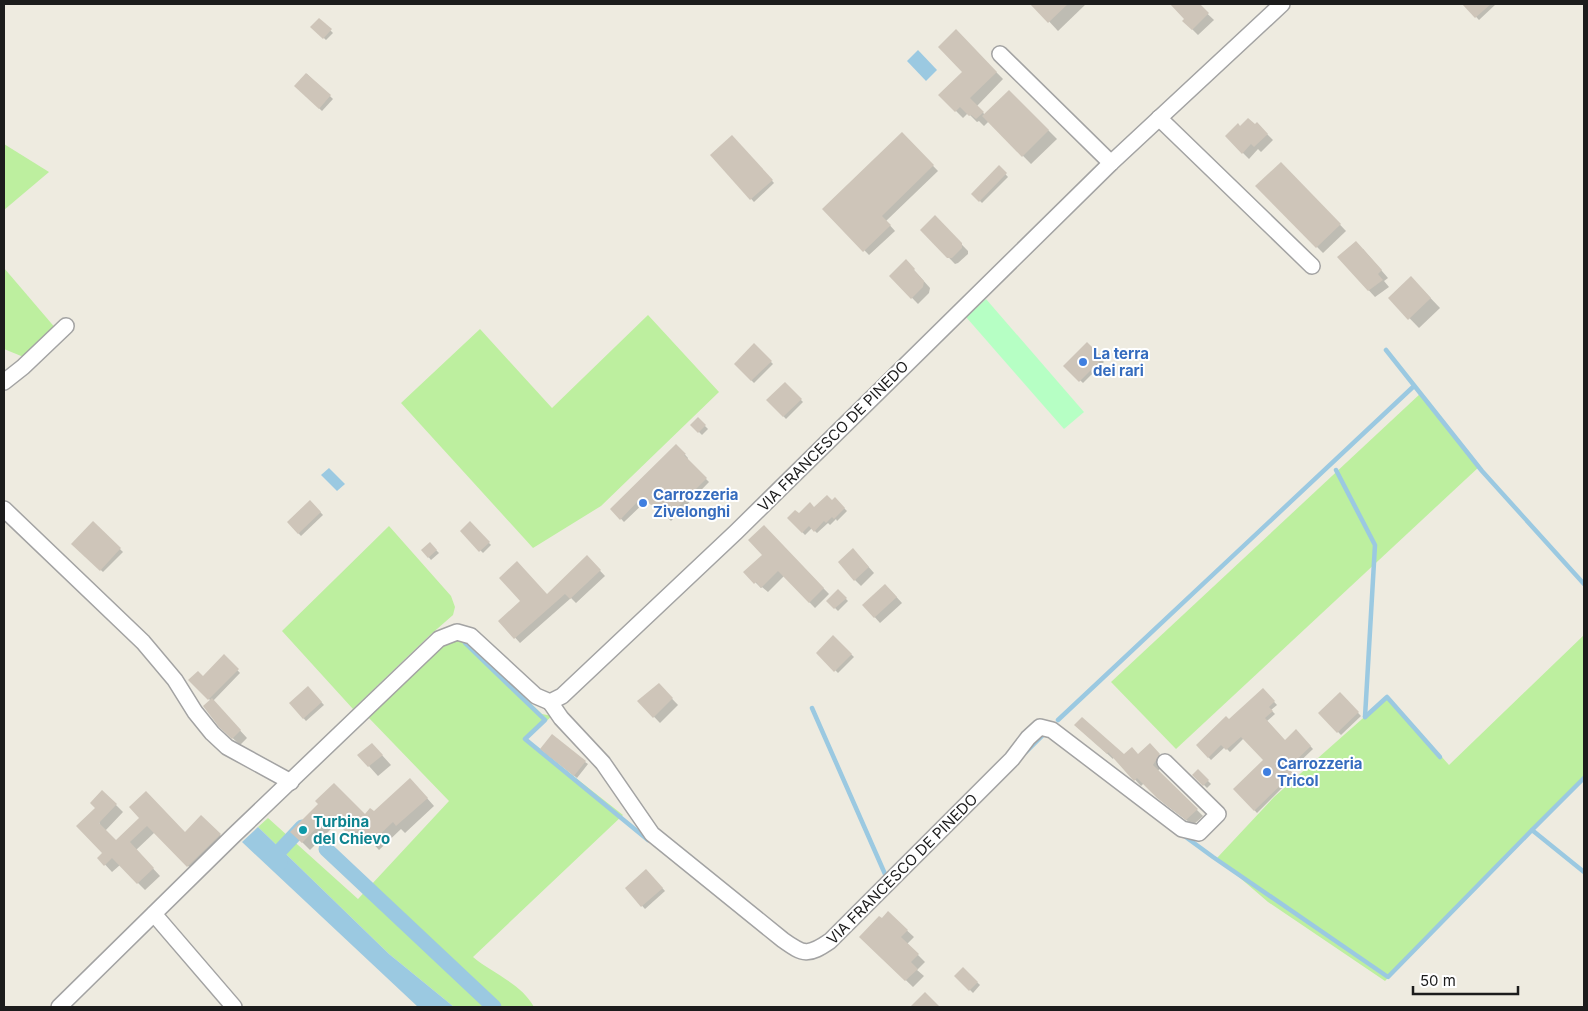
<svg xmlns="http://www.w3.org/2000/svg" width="1588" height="1011" viewBox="0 0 1588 1011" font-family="Inter,sans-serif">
  <rect width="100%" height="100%" fill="#eeebe0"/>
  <g fill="#bdef9f">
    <polygon points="4,144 49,172 4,210"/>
    <polygon points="4,268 57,330 26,358 4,349"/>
    <polygon points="648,315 719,392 601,506 533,548 401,403 480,329 552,408"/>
    <polygon points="1421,393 1480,466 1176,749 1111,682"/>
    <polygon points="389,526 451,596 455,607 453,615 429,636 353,709 282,631"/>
    <polygon points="1584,635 1584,780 1534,828 1385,981 1268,902 1217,858 1274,797 1388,696 1449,765"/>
    <path d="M 458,639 L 465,642 L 542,714 L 552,716 L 526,739 L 623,815 L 473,957 C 493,974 521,983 534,1007 L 454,1007 L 389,954 L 258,827 L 268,818 L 358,899 L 449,801 L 367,716 L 444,643 Z"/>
  </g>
  <polygon fill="#b6ffc4" points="986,299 1084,412 1064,429 966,317"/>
  <g fill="#9bc9e1">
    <polygon points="918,50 937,70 926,81 907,61"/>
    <polygon points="329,468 345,484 337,491 321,475"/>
    <polygon points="258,827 389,954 454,1007 418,1007 242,842"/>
  </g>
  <g fill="#0003">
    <polygon points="1033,4 1086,4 1058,31"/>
    <polygon points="1177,4 1197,4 1214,20 1198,35 1184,21 1186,19 1175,7"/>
    <polygon points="1464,4 1496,4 1479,20"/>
    <polygon points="319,19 333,33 326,40 312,27"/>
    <polygon points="956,31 1003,79 977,106 985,115 1009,91 1057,139 1031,164 989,121 984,126 979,121 977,122 968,113 963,118 940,95 964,72"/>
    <polygon points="307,74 333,99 322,111 296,86"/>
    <polygon points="1257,124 1273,140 1261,152 1258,149 1249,159 1226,136 1240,127 1255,126"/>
    <polygon points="902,134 938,171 886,221 895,231 869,255 824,209"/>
    <polygon points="732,137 774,183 754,202 711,155"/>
    <polygon points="1281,163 1346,231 1323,253 1257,186"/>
    <polygon points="999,167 1008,177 982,203 973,194"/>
    <polygon points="935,217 968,251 968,254 958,263 955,264 922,230"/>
    <polygon points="1363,249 1388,278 1384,281 1389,287 1375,297 1339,258"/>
    <polygon points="906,261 930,288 929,293 918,304 891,276"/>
    <polygon points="1420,287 1440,308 1419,328 1390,298"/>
    <polygon points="1087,344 1104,362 1083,383 1065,366"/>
    <polygon points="754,345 773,364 754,383 735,364"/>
    <polygon points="785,384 803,402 786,419 768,400"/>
    <polygon points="698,419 708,429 702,435 692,425"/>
    <polygon points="676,445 688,458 687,460 709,482 671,521 657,507 655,508 647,500 624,522 612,509"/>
    <polygon points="835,499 847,511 837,521 836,519 830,525 828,523 817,533 812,528 805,535 789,518 832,501"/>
    <polygon points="310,501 323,515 301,536 288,522"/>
    <polygon points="93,523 123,552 103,572 73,544"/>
    <polygon points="470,523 491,545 483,553 462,532"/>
    <polygon points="764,527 829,594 815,608 784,576 768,592 762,587 761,588 745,572 763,555"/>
    <polygon points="430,544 439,553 431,560 423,550"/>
    <polygon points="859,556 874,573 861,586 855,580"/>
    <polygon points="587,557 605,576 576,603 571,598 520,643 500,621 547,595"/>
    <polygon points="838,591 848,601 838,611 828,601"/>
    <polygon points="891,591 902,603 880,623 864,605"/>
    <polygon points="833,637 854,657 838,673 818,653"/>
    <polygon points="224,656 240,673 213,701 247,738 240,745 220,726 211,701 190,680 203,678"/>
    <polygon points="659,685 678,705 660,723 639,701"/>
    <polygon points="308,688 324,705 306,721 290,703"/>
    <polygon points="1263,690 1277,705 1271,710 1275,714 1267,721 1285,741 1296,731 1313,749 1290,771 1294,776 1257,813 1235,789 1265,760 1244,738 1230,752 1225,747 1211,760 1197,745 1229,721"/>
    <polygon points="1340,694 1361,716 1341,735 1320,713"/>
    <polygon points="1082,731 1124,756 1138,755 1150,745 1165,761 1158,771 1203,816 1193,825 1165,804 1144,783 1141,786 1114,757 1113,759"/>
    <polygon points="544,752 585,762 588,764 577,778"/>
    <polygon points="381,754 391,765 378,776 359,755"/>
    <polygon points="1198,771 1211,784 1207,788 1194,775"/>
    <polygon points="418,788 434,806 405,833 401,829 379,850 367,837 360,843 338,822 310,850 292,832 320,804 365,816 374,813"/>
    <polygon points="102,791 123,812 105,831 116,842 141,818 185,833 220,835 227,842 195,873 155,832 136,850 160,876 145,890 120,865 112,872 99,858 104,853 97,808"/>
    <polygon points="646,871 665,891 645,909 626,888"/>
    <polygon points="888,913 914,937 907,944 925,962 917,970 924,976 913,987 861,937"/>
    <polygon points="963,969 980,985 973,993 956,976"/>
  </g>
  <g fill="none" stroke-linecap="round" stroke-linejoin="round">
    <g stroke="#9bc9e1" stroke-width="4.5">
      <polyline points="1386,350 1482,471 1584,584"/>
      <polyline points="1336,470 1375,545 1365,717"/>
      <polyline points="465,643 545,720 525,739 648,840"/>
      <polyline points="812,708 885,874"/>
      <polyline points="1365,717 1387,697 1440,757"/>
      <polyline points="1058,720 1414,386"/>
      <polyline points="1026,752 1045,733"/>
      <polyline points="1532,830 1584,778"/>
      <polyline points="1183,835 1213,857 1388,977 1532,830 1584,872"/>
    </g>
    <g stroke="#9bc9e1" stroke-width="15">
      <polyline points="326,849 494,1007"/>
      <polyline points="280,863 274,857 302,827"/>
    </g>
  </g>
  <g fill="#cec5b9">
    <polygon points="1030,4 1068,4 1048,23"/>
    <polygon points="1170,4 1200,4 1209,13 1192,30 1182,21 1184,19"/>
    <polygon points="1462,4 1491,4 1475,18"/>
    <polygon points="319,18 332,29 323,39 310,27"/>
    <polygon points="956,29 997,72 970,98 984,112 976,119 971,115 969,116 960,107 955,112 938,95 962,72 938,47"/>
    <polygon points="306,73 331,95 319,109 294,86"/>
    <polygon points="1009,90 1049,130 1022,157 982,116"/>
    <polygon points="1248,118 1255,124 1257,122 1268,134 1254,147 1251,144 1242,154 1225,136 1238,123 1240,126"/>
    <polygon points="902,132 934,165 882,216 891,225 863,252 822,209"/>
    <polygon points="732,135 773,180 750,200 710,155"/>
    <polygon points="1281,162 1341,224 1316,248 1255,186"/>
    <polygon points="999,165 1007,173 979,202 971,194"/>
    <polygon points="935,215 962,243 962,248 952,258 947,258 920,230"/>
    <polygon points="1356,241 1382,270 1378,274 1383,280 1368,291 1337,257"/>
    <polygon points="906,259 915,269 914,270 924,281 923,287 911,299 889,276"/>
    <polygon points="1411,276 1431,298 1408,320 1388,298"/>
    <polygon points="1087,342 1103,358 1079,382 1063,366"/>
    <polygon points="754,343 772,361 751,381 734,364"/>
    <polygon points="785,382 802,399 783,417 766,400"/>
    <polygon points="698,417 706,425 698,433 690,425"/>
    <polygon points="676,444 686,454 684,455 707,478 667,518 652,504 651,505 642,497 620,520 610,509"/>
    <polygon points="827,495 832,500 835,497 845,508 834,519 832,517 826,523 824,521 814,532 809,526 802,533 787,518 795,510 799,513 810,502 814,507"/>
    <polygon points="310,500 321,512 298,534 287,522"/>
    <polygon points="93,521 121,548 100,571 71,544"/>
    <polygon points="470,521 490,542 479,552 460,531"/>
    <polygon points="764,525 824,588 809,603 778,571 761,588 756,582 754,584 743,572 762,555 748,540"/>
    <polygon points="430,542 437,550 428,558 421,550"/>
    <polygon points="853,548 869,567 854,581 838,562"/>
    <polygon points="587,555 601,570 570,599 565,594 514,639 498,621 520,601 499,578 517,561 547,594"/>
    <polygon points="885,584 897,597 874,618 862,605"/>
    <polygon points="838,589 847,598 834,609 826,601"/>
    <polygon points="833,635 852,654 834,672 816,653"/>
    <polygon points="224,654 239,669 208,700 188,680 198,671 203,676"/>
    <polygon points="659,683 673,698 653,718 637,701"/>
    <polygon points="308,686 322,702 303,719 289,703"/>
    <polygon points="1263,688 1275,701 1269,707 1273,711 1265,718 1285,740 1296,729 1311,746 1288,768 1293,773 1254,811 1233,789 1263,760 1241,737 1226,750 1221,745 1208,758 1196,745 1226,716 1229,719"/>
    <polygon points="1340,692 1359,712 1337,733 1318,713"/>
    <polygon points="212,698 241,730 232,739 219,727 203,706"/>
    <polygon points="1082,717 1124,754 1132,747 1138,754 1150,743 1160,754 1153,765 1198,809 1186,820 1157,798 1137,778 1134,781 1132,779 1108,752 1107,754 1074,725"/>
    <polygon points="552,734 586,761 574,776 540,749"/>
    <polygon points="372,743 383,755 368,767 357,755"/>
    <polygon points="1198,769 1209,780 1203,786 1192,775"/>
    <polygon points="410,778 428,798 396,826 393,822 371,843 358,830 351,837 329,815 302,843 290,832 318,804 315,801 334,783 365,814 370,808 374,811"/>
    <polygon points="102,790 117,804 99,823 116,840 139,818 129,807 146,791 185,832 201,815 221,834 187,867 147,826 130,842 154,868 137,884 112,858 104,866 97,858 102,853 76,826 95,808 90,803"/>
    <polygon points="646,869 663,888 641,907 625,888"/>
    <polygon points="888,911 908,930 901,937 919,954 911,962 918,969 905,981 859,937 879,916 882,918"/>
    <polygon points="963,967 978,982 969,991 954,976"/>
    <polygon points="925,992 940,1007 910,1007"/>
  </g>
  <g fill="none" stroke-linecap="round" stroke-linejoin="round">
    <g stroke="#a3a3a3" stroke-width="18">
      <g id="minor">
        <polyline points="1000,54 1111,163"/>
        <polyline points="1159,118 1312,266"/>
        <polyline points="4,382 23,367 66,326"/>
        <polyline points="4,509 143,642 175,680 195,712 212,733 227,747 291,782"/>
        <path d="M 550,702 L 561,718 L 603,763 L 652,834 L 783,940 C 804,955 808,956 830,941 L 1012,759 L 1028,738 L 1040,727 L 1052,730 L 1182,829 L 1199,833 L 1218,814 L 1165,762"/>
        <polyline points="154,914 234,1007"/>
        <polyline points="59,1007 233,836 439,639 457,632 471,636 536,696 550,702 562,696 736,532 1111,163 1282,4"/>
      </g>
    </g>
    <use href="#minor" stroke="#fff" stroke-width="15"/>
  </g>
  <g fill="#3f7fe0" stroke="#fff" stroke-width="2">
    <circle cx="1083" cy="362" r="5"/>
    <circle cx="643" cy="503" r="5"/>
    <circle cx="1267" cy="772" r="5"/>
  </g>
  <circle fill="#0f9aa8" stroke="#fff" stroke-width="2" cx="303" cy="830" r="5"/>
  <g text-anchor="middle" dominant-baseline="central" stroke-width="4" stroke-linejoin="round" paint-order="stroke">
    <g font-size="15" font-weight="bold" fill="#366cbe" stroke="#fff" text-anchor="start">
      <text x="1093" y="353">La terra<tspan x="1093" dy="17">dei rari</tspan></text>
      <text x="653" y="494">Carrozzeria<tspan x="653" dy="17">Zivelonghi</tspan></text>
      <text x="1277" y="763">Carrozzeria<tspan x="1277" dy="17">Tricol</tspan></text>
    </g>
    <g font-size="15" fill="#1c1c1c" stroke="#fff">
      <text transform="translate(833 436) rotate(-45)">VIA FRANCESCO DE PINEDO</text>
      <text transform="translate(902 869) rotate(-45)">VIA FRANCESCO DE PINEDO</text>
    </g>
    <g font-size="15" font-weight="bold" fill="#0d838f" stroke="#fff" text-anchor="start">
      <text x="313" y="821">Turbina<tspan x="313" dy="17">del Chievo</tspan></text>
    </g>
  </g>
  <rect width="1588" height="1011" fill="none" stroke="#1c1c1c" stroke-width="10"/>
  <path d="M1413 986v8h105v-8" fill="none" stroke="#1c1c1c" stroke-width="2.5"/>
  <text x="1420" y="986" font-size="15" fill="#1c1c1c" stroke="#ffffff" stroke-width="4" paint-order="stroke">50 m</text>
</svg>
